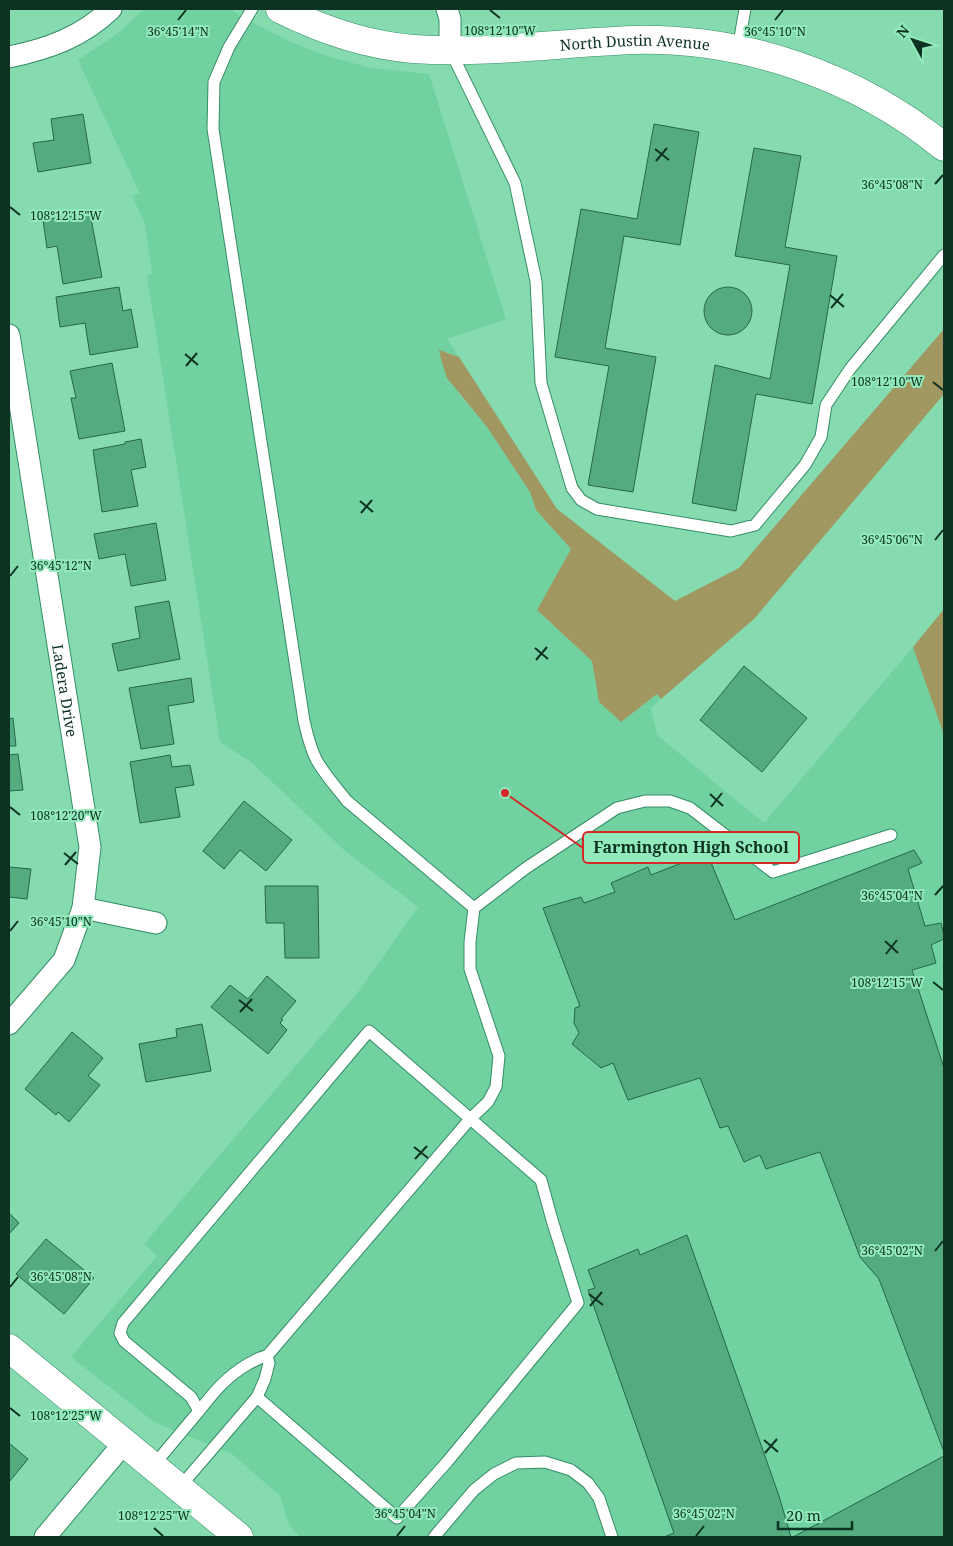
<svg xmlns="http://www.w3.org/2000/svg" width="953" height="1546" viewBox="0 0 953 1546" font-family="'Noto Serif',serif">
  <rect width="100%" height="100%" fill="#85dbaf"/>
  <polygon fill="#72d1a1" points="144,9 231,9 240,16 291,42 324,55 371,68 429,74 506,319 447,339 459,357 446,352 459,394 487,427 530,492 536,510 571,549 537,610 592,661 599,701 621,722 657,694 661,699 651,708 657,735 764,823 913,647 944,735 944,1537 300,1537 289,1525 280,1496 232,1454 154,1422 71,1357 157,1256 144,1244 356,995 418,907 344,850 251,762 220,742 147,276 152,274 145,224 132,196 140,194 78,60 117,34"/>
  <g fill="#a09761">
    <polygon points="944,329 944,394 754,619 661,699 657,694 621,722 599,702 592,661 537,610 571,549 536,510 530,492 487,427 447,378 442,363 439,350 459,357 557,509 675,601 739,568"/>
    <polygon points="944,609 944,735 913,647"/>
  </g>
  <g fill="#55ab80" stroke="#246748">
    <polygon points="83,114 91,163 38,172 33,143 54,140 51,119"/>
    <polygon points="654,124 699,132 680,245 624,236 605,348 656,357 633,492 588,485 609,366 555,357 581,209 637,219"/>
    <polygon points="754,148 801,156 785,247 837,256 812,404 756,394 736,511 692,503 715,365 770,379 790,265 735,256"/>
    <polygon points="90,213 102,277 63,284 57,246 47,248 43,220"/>
    <polygon points="119,287 123,311 131,309 138,347 90,355 85,323 60,327 56,297"/>
    <circle cx="728" cy="311" r="24"/>
    <polygon points="112,363 125,431 79,439 71,398 76,398 70,371"/>
    <polygon points="141,439 146,467 131,470 138,506 102,512 93,450 125,444 125,442"/>
    <polygon points="156,523 166,580 131,586 125,554 99,559 94,534"/>
    <polygon points="169,601 180,659 118,671 112,644 140,638 135,607"/>
    <polygon points="744,666 807,718 762,772 700,720"/>
    <polygon points="191,678 194,702 168,706 174,744 141,749 129,688"/>
    <polygon points="13,718 16,746 9,746 9,719"/>
    <polygon points="18,754 23,790 9,791 9,755"/>
    <polygon points="170,755 172,767 190,765 194,785 175,788 180,817 140,823 130,762"/>
    <polygon points="244,801 292,840 266,871 240,850 224,869 203,851"/>
    <polygon points="914,850 922,863 908,869 925,926 941,923 944,935 944,939 931,945 936,963 912,970 944,1068 944,1452 879,1279 860,1257 820,1152 766,1169 760,1155 744,1162 728,1126 720,1128 700,1078 628,1100 613,1063 601,1068 572,1044 579,1033 574,1023 575,1008 580,1006 543,908 581,897 584,903 615,892 611,883 648,867 651,875 707,853 735,920"/>
    <polygon points="9,867 31,869 27,899 9,897"/>
    <polygon points="265,886 318,886 319,958 285,958 284,923 266,923"/>
    <polygon points="267,976 296,1001 281,1019 283,1020 280,1023 287,1030 268,1054 211,1007 230,985 248,999"/>
    <polygon points="202,1024 211,1071 146,1082 139,1044 177,1037 176,1029"/>
    <polygon points="72,1032 103,1058 88,1076 100,1085 69,1122 58,1112 56,1115 25,1089"/>
    <polygon points="9,1213 19,1223 9,1234"/>
    <polygon points="687,1235 779,1496 791,1537 664,1537 674,1533 588,1290 595,1288 588,1270 638,1249 640,1255"/>
    <polygon points="46,1239 94,1278 64,1314 16,1274"/>
    <polygon points="9,1443 28,1459 9,1482"/>
    <polygon points="944,1456 944,1537 793,1537"/>
  </g>
  <g fill="none" stroke-linecap="round" stroke-linejoin="round">
    <g stroke="#358d65" stroke-width="13">
      <g id="lane">
        <path d="M 252,9 L 229,47 L 214,82 L 213,129 L 304,721 C 307,734 310,747 316,759 C 324,774 336,787 347,801 L 474,908"/>
        <polyline points="738,49 745,9"/>
        <polyline points="451,52 515,183 536,281 541,383 572,488 581,500 597,509 731,531 755,525 805,465 821,437 826,405 850,369 944,255"/>
        <path d="M 199,1411 C 215,1391 226,1377 248,1364 C 254,1361 260,1357 267,1356 L 470,1119 L 488,1102 L 496,1087 L 499,1056 L 470,969 L 470,942 L 474,908 L 526,868 L 617,808 L 645,801 L 670,801 L 690,808 L 773,872 L 891,835"/>
        <polyline points="153,1466 199,1411 191,1397 124,1341 120,1333 123,1323 369,1031 541,1180 552,1220 578,1303 447,1462 397,1518 257,1397"/>
        <polyline points="179,1488 257,1397 265,1379 269,1363 267,1356"/>
        <polyline points="434,1537 474,1490 494,1474 516,1463 545,1462 571,1470 588,1483 599,1498 612,1537"/>
      </g>
    </g>
    <g stroke="#358d65" stroke-width="23">
      <g id="street">
        <polyline points="447,9 450,19 450,50"/>
        <path d="M 9,57 C 48,49 82,37 111,9"/>
        <path id="s1" d="M 9,335 L 90,847 L 83,908 L 64,960 L 9,1024"/>
        <polyline points="83,908 156,923"/>
        <polyline points="45,1537 124,1443"/>
      </g>
    </g>
    <g stroke="#358d65" stroke-width="29">
      <g id="secondary">
        <path id="s2" d="M 280,9 C 322,30 366,45 413,49 C 486,54 559,43 632,40 C 744,37 857,76 944,147"/>
        <polyline points="9,1348 239,1537"/>
      </g>
    </g>
    <use href="#lane" stroke="#fff" stroke-width="11"/>
    <use href="#street" stroke="#fff" stroke-width="21"/>
    <use href="#secondary" stroke="#fff" stroke-width="28"/>
  </g>
  <path fill="none" stroke="#0d3221" stroke-width="2" d="M 490,10 L 500,18M 178,20 L 186,10M 775,20 L 783,10M 655,149 L 669,160M 656,161 L 667,148M 935,184 L 943,175M 10,207 L 20,215M 830,295 L 844,307M 831,308 L 843,294M 185,354 L 198,365M 186,366 L 197,353M 933,382 L 943,390M 360,501 L 373,512M 361,513 L 372,500M 935,540 L 943,530M 10,576 L 18,566M 535,648 L 548,659M 536,660 L 547,647M 710,794 L 723,806M 10,807 L 20,815M 711,807 L 722,793M 64,853 L 78,864M 65,865 L 76,852M 935,895 L 943,886M 10,931 L 18,921M 885,941 L 898,953M 886,954 L 897,940M 933,982 L 943,990M 239,1000 L 253,1011M 240,1012 L 252,999M 414,1147 L 428,1158M 415,1159 L 427,1146M 935,1251 L 943,1241M 10,1287 L 18,1277M 589,1294 L 603,1305M 590,1306 L 602,1292M 10,1408 L 20,1416M 764,1440 L 778,1452M 765,1453 L 777,1439M 154,1528 L 163,1536M 397,1536 L 405,1526M 696,1536 L 704,1526"/>
  <g text-anchor="middle" dominant-baseline="central" stroke-width="4" stroke-linejoin="round" paint-order="stroke">
    <g font-size="15" fill="#0d3221" stroke="#92e9bb">
      <text stroke="none"><textPath href="#s2" startOffset="362">North Dustin Avenue</textPath></text>
      <text stroke="none"><textPath href="#s1" startOffset="360">Ladera Drive</textPath></text>
    </g>
  </g>
  <g font-size="12" text-anchor="middle" fill="#0d3221" stroke="#92e9bb" stroke-width="4" stroke-linejoin="round" paint-order="stroke">
    <text x="500" y="35">108°12'10"W</text>
    <text x="178" y="36">36°45'14"N</text>
    <text x="775" y="36">36°45'10"N</text>
    <text x="892" y="189">36°45'08"N</text>
    <text x="66" y="220">108°12'15"W</text>
    <text x="887" y="386">108°12'10"W</text>
    <text x="892" y="544">36°45'06"N</text>
    <text x="61" y="570">36°45'12"N</text>
    <text x="66" y="820">108°12'20"W</text>
    <text x="892" y="900">36°45'04"N</text>
    <text x="61" y="926">36°45'10"N</text>
    <text x="887" y="987">108°12'15"W</text>
    <text x="892" y="1255">36°45'02"N</text>
    <text x="61" y="1281">36°45'08"N</text>
    <text x="66" y="1420">108°12'25"W</text>
    <text x="405" y="1518">36°45'04"N</text>
    <text x="704" y="1518">36°45'02"N</text>
    <text x="154" y="1520">108°12'25"W</text>
  </g>
  <path fill="none" stroke="#d62828" stroke-width="2" d="M505 793L583 848"/>
  <circle fill="#d62828" stroke="#92e9bb" stroke-width="2" cx="505" cy="793" r="5"/>
  <rect fill="#92e9bb" stroke="#d62828" stroke-width="2" x="583" y="832" width="216" height="31" rx="5"/>
  <g font-size="16" text-anchor="middle" font-weight="bold" fill="#0d3221">
    <text x="691" y="853">Farmington High School</text>
  </g>
  <rect width="953" height="1546" fill="none" stroke="#0d3221" stroke-width="20"/>
  <g transform="translate(913 40) rotate(310)" stroke="#92e9bb" stroke-width="4" paint-order="stroke">
  <path d="M0-4L9 19L0 12L-9 19Z" fill="#0d3221"/>
  <text y="-8" font-size="14" font-weight="bold" text-anchor="middle" fill="#0d3221">N</text>
  </g>
  <path d="M778 1521v8h74v-8" fill="none" stroke="#0d3221" stroke-width="2.5"/>
  <text x="786" y="1521" font-size="15" fill="#0d3221" stroke="#92e9bb" stroke-width="4" paint-order="stroke">20 m</text>
</svg>
